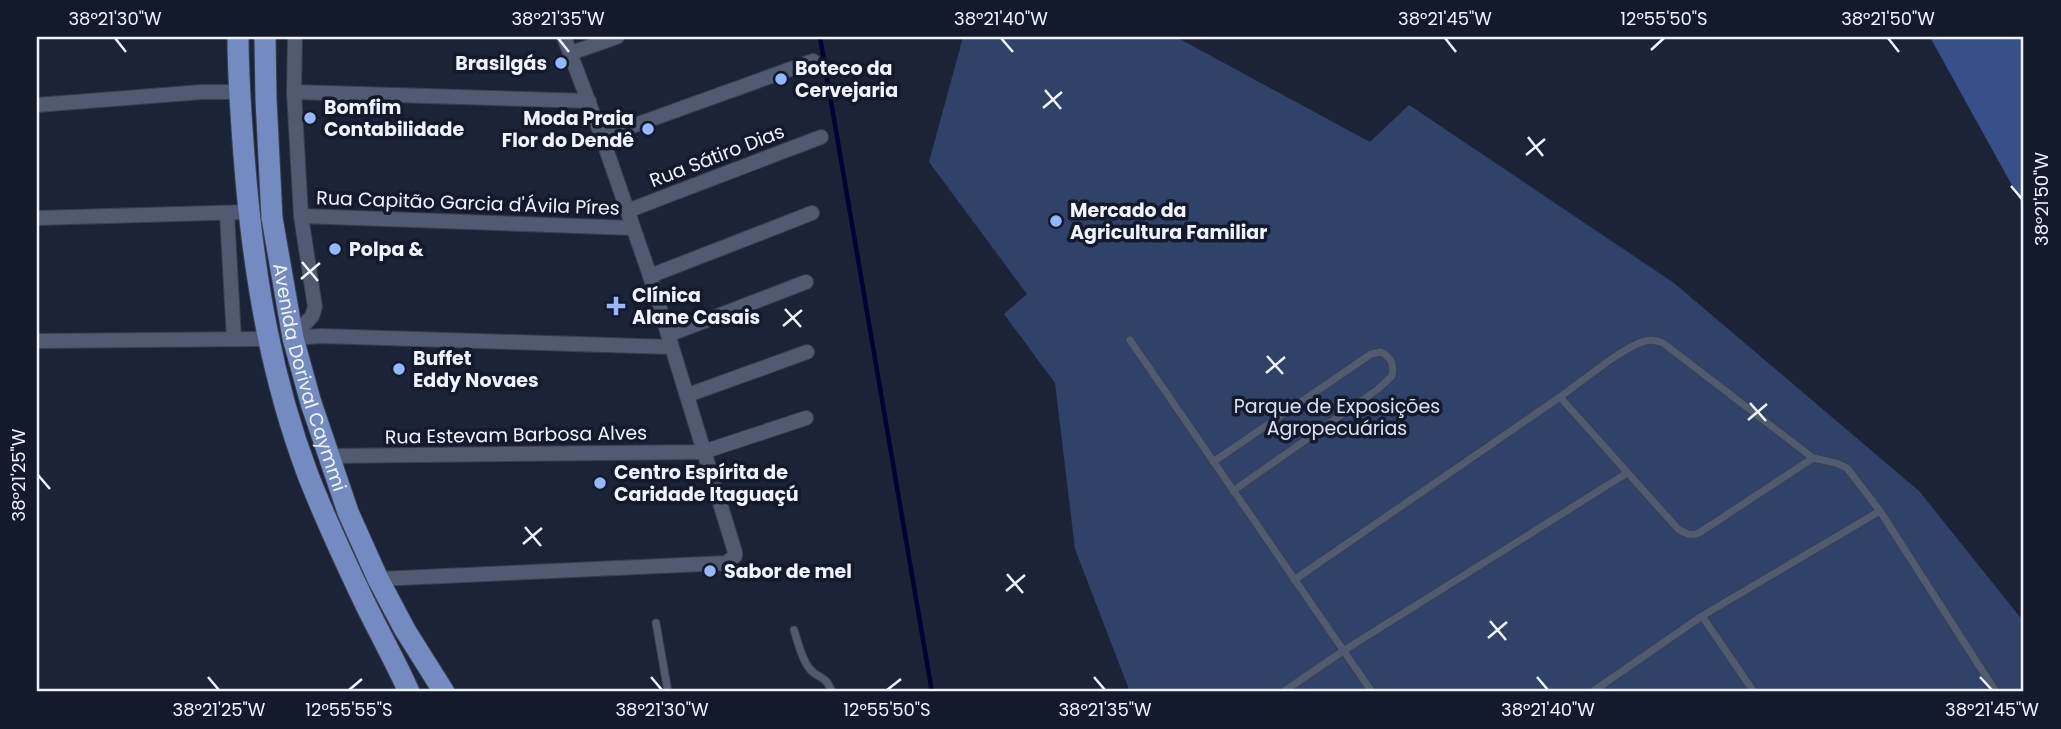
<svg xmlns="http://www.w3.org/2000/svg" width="2061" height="729" viewBox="0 0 2061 729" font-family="Poppins,sans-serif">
  <rect width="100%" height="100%" fill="#1b2337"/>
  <polygon fill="#314268" points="963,37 1176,37 1370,142 1409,105 1674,283 1919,491 2024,622 2024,692 1130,692 1075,549 1055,383 1004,314 1027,294 929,162"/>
  <polygon fill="#385089" points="1930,37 2024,37 2024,207"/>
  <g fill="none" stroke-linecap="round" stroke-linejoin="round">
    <polyline stroke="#010134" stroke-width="4.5" points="820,37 932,692"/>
    <g stroke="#393f4f" stroke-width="9">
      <g id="service">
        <polyline points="1130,340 1372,692"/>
        <path d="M 1560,397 C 1580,383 1625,345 1646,341 C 1652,339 1658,341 1663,343 L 1813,458"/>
        <path d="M 1213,462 L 1371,354 L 1381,352 C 1392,358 1394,364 1392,376 L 1378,389 L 1233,491"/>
        <path d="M 1294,580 L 1560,397 L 1678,529 C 1686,534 1690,536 1699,533 L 1813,458 L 1836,463 L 1847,468 L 1880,511"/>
        <polyline points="1702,616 1754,692"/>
        <polyline points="656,623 668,692"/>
        <path d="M 794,630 C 798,642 801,658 809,668 C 818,680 825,673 832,692"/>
        <polyline points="1283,692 1343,651 1627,473"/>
        <polyline points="1592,692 1702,616 1880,511 1996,692"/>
      </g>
    </g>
    <g stroke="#393f4f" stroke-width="16">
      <g id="minor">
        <polyline points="571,53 617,37"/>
        <polyline points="294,92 589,101"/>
        <polyline points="37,105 202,92 238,92"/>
        <polyline points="602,137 813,61"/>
        <polyline points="627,211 821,137"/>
        <polyline points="227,214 234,339"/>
        <polyline points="301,216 633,228"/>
        <polyline points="37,218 249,212"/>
        <polyline points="650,276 812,213"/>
        <polyline points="668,335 806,282"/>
        <polyline points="293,338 321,336 671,347"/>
        <polyline points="293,338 312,316 315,307 301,216 294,92 295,37"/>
        <polyline points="37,341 268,339"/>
        <polyline points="688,395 807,352"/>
        <polyline points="328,456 703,452 806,418"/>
        <polyline points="378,579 726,563 735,556 735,552 650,276 602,137 564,37"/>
      </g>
    </g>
    <g stroke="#393f4f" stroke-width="23">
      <g id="primary">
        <path d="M 238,37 C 238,85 242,132 246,180 C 255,281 272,380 308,475 C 324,516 343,557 362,597 C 377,629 395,660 409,692"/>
        <path id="s1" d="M 265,37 L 266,99 L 272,218 L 293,338 L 311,403 L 348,512 L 378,579 L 405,630 L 444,692"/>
      </g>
    </g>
    <use href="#service" stroke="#505a70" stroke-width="7"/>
    <use href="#minor" stroke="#505a70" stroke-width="14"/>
    <use href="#primary" stroke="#738bc0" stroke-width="21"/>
  </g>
  <path fill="none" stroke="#eff4ff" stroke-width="2.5" d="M 115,38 L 126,52M 558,38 L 569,52M 1001,38 L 1013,52M 1445,38 L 1456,52M 1888,38 L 1899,52M 1651,50 L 1664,38M 1045,90 L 1061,109M 1043,108 L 1062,92M 1528,137 L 1543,156M 1526,155 L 1545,139M 2011,186 L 2022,199M 302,262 L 318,281M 301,279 L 320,263M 785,309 L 801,327M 783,326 L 802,310M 1267,356 L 1283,374M 1266,373 L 1285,357M 1750,403 L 1766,421M 1748,420 L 1767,404M 38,475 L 50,489M 525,527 L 541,546M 523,544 L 542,528M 1007,574 L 1023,593M 1006,591 L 1025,575M 1490,621 L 1506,640M 1488,638 L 1507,622M 208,677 L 219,690M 651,677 L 662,690M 1094,677 L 1105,690M 1537,677 L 1548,690M 1980,677 L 1992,690M 349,690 L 362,679M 887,690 L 901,679"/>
  <g fill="#96b6fd" stroke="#121a2c" stroke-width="2.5">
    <circle cx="561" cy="63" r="7"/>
    <circle cx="781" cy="79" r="7"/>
    <circle cx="310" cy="118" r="7"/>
    <circle cx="648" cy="129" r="7"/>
    <circle cx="1056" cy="221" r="7"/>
    <circle cx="335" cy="249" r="7"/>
    <path d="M612.5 295.5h7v7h7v7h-7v7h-7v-7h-7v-7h7z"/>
    <circle cx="399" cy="369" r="7"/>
    <circle cx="600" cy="483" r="7"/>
    <circle cx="710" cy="571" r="7"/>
  </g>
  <g text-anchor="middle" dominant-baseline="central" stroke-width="7" stroke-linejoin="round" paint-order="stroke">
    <g font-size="19" font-weight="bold" fill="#eff4ff" stroke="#121a2c" text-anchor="start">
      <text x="547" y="63" text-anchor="end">Brasilgás</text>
      <text x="795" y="68">Boteco da<tspan x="795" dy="22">Cervejaria</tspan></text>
      <text x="324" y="107">Bomfim<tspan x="324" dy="22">Contabilidade</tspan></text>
      <text x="634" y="118" text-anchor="end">Moda Praia<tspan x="634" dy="22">Flor do Dendê</tspan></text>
      <text x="1070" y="210">Mercado da<tspan x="1070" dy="22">Agricultura Familiar</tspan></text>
      <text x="349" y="249">Polpa &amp;</text>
      <text x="632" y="295">Clínica<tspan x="632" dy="22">Alane Casais</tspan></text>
      <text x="413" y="358">Buffet<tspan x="413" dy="22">Eddy Novaes</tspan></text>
      <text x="614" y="472">Centro Espírita de<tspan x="614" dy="22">Caridade Itaguaçú</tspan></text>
      <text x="724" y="571">Sabor de mel</text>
    </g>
    <g font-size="19" fill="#eff4ff" stroke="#121a2c">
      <text transform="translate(717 156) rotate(-21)">Rua Sátiro Dias</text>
      <text transform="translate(468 203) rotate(2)">Rua Capitão Garcia d'Ávila Píres</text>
      <text stroke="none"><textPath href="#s1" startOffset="345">Avenida Dorival Caymmi</textPath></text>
      <text transform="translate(516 435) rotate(-1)">Rua Estevam Barbosa Alves</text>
    </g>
    <g font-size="19" fill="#dae2f4" stroke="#121a2c">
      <text x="1337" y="406">Parque de Exposições<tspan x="1337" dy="22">Agropecuárias</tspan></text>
    </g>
  </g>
  <rect width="2061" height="729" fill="none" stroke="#121a2c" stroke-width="77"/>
  <rect x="38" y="38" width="1984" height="652" fill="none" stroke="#eff4ff" stroke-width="2.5"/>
  <g font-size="18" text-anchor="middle" fill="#eff4ff">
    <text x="115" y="25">38°21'30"W</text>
    <text x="558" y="25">38°21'35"W</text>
    <text x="1001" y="25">38°21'40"W</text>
    <text x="1445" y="25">38°21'45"W</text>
    <text x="1664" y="25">12°55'50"S</text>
    <text x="1888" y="25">38°21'50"W</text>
    <text transform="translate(2042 199) rotate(-90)" y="6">38°21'50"W</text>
    <text transform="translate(19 475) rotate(-90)" y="6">38°21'25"W</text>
    <text x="219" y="716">38°21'25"W</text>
    <text x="349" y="716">12°55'55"S</text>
    <text x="662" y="716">38°21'30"W</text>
    <text x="887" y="716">12°55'50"S</text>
    <text x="1105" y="716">38°21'35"W</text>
    <text x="1548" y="716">38°21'40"W</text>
    <text x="1992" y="716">38°21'45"W</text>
  </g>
</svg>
